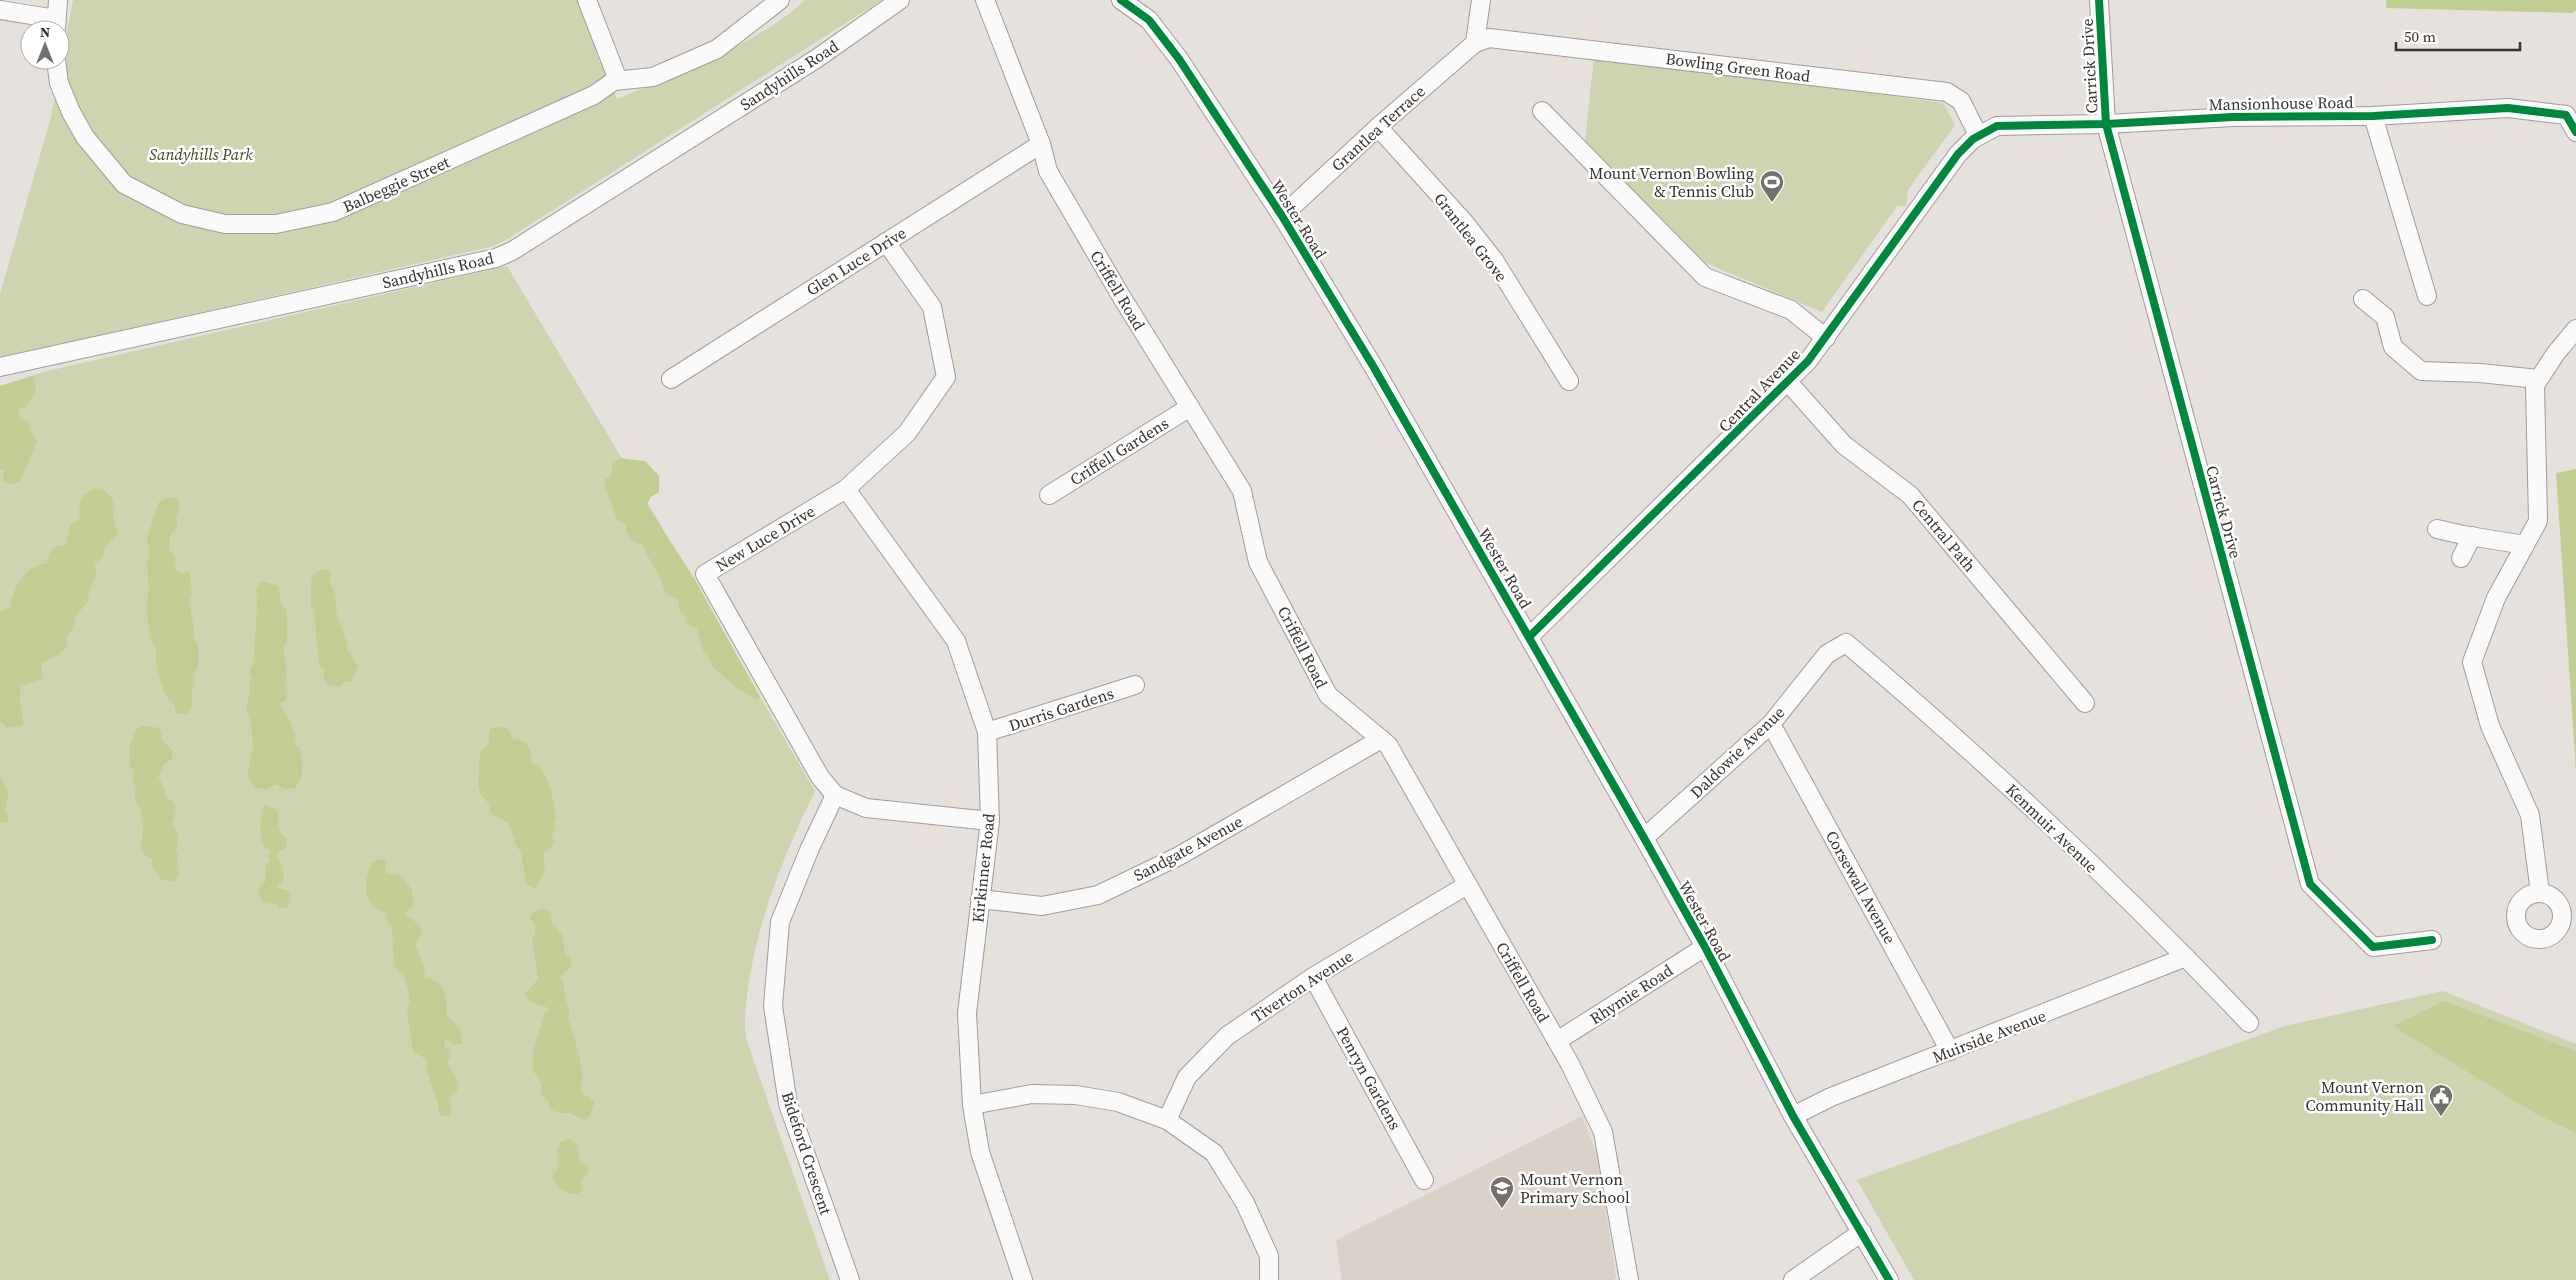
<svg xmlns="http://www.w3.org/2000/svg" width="2576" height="1280" viewBox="0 0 2576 1280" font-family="'Source Serif 4',serif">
  <rect width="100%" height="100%" fill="#e6e1dc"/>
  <polygon fill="#dad2c8" points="1582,1116 1598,1158 1616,1277 1614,1280 1342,1280 1336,1240"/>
  <g fill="#ced4b0">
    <path d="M 73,0 L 577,0 L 599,51 L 596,53 L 617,99 C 675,75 760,43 805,0 L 882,0 L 506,240 L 490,247 L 0,358 L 0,294 L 51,117 Z"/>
    <polygon points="1594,56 1943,103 1955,125 1908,190 1906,206 1897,206 1822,312 1706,263 1609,167 1605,166 1585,142"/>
    <path d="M 507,266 L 621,457 L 815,791 C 785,852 760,914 749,981 C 747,1001 743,1018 746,1038 L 830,1280 L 0,1280 L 0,386 L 43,372 Z"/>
    <polygon points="2443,991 2576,1044 2576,1280 1914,1280 1857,1180 2285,1026"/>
  </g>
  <g fill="#c2cd93">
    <polygon points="2386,0 2576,0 2576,10 2573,13 2386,8"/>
    <polygon points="34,376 36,391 25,408 18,407 20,418 29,422 30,430 37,442 20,481 13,484 3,482 4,471 0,469 0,386"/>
    <path d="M 620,458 L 645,461 L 659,476 L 659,492 L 651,497 L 647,505 L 694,578 L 760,697 L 757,700 L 738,689 L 712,666 L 709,658 L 704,653 L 697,629 L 687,624 L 685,616 L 680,611 L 677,598 C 662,597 664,585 659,575 C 654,565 646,556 644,546 L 630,540 L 625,524 L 617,520 C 614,514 614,509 612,504 C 609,494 605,490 605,479 L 611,476 L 613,464 Z"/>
    <polygon points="2576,469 2576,772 2556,473"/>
    <path d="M 97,488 L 103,489 L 112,498 L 115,509 L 113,515 L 118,534 L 105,547 L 102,559 L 94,563 L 97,573 L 89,592 L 88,601 L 76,616 L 72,631 L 67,636 L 67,647 L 55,657 L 41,663 L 43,679 L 22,686 C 16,699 24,711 23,725 L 7,728 L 0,721 L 0,611 L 10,608 C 13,587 24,567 47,563 C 48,551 54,544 66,545 L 70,525 L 80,518 L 79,507 L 83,495 Z"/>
    <path d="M 168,498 L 178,498 L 180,502 L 176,519 L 178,525 L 170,536 L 169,549 L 176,560 L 175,569 L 181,573 L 187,572 L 190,574 L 192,592 L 189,603 L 194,627 L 194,638 L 198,645 L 198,666 L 193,676 L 195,686 L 191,692 L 193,704 L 187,715 L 176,713 L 174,704 C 162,699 158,668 155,656 L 157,651 L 150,638 L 146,607 L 149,589 L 147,564 L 150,553 L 147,538 L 158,504 L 160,501 Z"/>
    <path d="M 326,569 L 331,573 L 330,583 L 335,593 L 337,616 L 348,646 L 347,650 L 358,665 L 352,682 L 344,682 L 339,687 L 328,685 L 323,678 L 325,670 L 319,666 L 314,610 L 310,605 C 315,591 302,573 326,569 Z"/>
    <path d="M 266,582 L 278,586 L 281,603 L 286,609 L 287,617 L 287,641 L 283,647 L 287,674 L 285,681 L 288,694 L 285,701 L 280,703 C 283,712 293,720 292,731 L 296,736 L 295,744 L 300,748 C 302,763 305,775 295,788 L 284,789 L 275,784 L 268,789 L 256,788 L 250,781 L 248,772 L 253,746 L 251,722 L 246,711 L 250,689 L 249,681 L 253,678 L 250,673 C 251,668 254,662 254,658 C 254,635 259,608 256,588 L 260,583 Z"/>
    <path d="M 143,726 L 160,728 L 162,734 L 161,739 L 173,751 L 172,759 L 163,765 L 161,774 L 158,776 L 165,790 L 165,795 C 177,806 178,806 172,823 C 180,832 179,840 176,851 L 178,855 L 177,864 L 179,874 L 174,882 L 162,880 L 152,866 L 152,859 C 135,851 143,842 143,829 C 144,822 139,818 141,810 C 135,806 133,796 136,789 L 133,782 L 134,770 L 130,767 L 129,749 L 136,729 Z"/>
    <path d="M 496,727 L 507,728 L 513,739 L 524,741 L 530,749 L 531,763 C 549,766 555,805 556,820 L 553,824 L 556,829 L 551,835 L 554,841 L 552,847 L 543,854 L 545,871 L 535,889 L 527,885 L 521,853 L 515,843 L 509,824 L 491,813 L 488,803 L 480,793 L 478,784 L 480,752 L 489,744 L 489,733 L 491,728 Z"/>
    <polygon points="0,775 9,793 5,810 9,819 7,822 0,823"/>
    <path d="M 266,804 L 277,811 C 279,821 276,831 287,839 L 286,847 L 276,854 L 282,865 L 284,879 L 277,887 L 280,889 L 285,889 L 291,895 L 288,908 L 279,907 L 277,904 L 262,903 L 258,891 L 261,884 L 266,881 L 265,867 L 271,860 L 268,857 L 271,851 L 264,847 C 259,839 259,810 266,804 Z"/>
    <path d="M 381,859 L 387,861 L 385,872 L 401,876 L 406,881 L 412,891 L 413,906 L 404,914 L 420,925 L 421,933 L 415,945 L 425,968 L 424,978 C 446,979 447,996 446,1014 L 461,1031 L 462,1043 C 453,1047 451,1042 445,1038 L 444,1047 L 450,1050 L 450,1057 L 447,1062 L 459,1083 L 457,1091 L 452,1094 L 449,1102 L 452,1107 L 450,1115 L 441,1116 C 437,1109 439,1105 436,1098 C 432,1083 426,1075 426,1059 L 413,1052 L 407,1012 L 410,999 L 405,978 L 394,966 L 392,927 L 387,921 L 386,912 C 362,910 362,879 373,862 Z"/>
    <path d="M 541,908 L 547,909 L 551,914 L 552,925 C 563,933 565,938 564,952 L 572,960 L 571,967 L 560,976 C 566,990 565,1002 570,1013 L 568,1017 C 573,1035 579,1053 582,1071 C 583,1080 579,1085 582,1094 L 589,1096 L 594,1102 L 590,1116 L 584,1120 L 574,1116 L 571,1113 L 561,1113 L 551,1110 L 548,1100 L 541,1094 L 541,1083 C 522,1061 540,1037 544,1014 L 550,1009 C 541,1003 530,1006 525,994 L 538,979 L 532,939 L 535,933 L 535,925 L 530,919 L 531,914 Z"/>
    <polygon points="2444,1001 2576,1051 2576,1133 2536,1114 2393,1026"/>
    <path d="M 570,1139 L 578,1146 L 579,1160 L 588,1167 L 588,1173 L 581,1179 L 582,1189 L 578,1194 C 568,1195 555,1187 553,1176 L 559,1167 L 557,1159 L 560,1154 L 557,1152 L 560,1142 Z"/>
  </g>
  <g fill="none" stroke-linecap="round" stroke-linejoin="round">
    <g stroke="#a09d99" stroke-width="20">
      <g id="minor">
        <polyline points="587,0 618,80"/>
        <polyline points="985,0 1041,144 1048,171 1121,296 1242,491 1258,562 1328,695 1388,745 1570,1064 1603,1132 1629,1280"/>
        <polyline points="1121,0 1149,20 1179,59 1282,216 1373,366 1644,838 1705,947 1793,1116 1889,1280"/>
        <polyline points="2099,0 2106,124 2310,884 2373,947 2432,940"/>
        <polyline points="0,10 56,19"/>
        <polyline points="56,29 58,0"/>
        <polyline points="1475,43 1481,0"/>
        <polyline points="56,60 59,83 71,112 85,137 124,184 182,214 225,224 276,224 333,212 594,95 614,81 653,77 717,49 780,0"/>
        <polyline points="1542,111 1705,277 1791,310 1826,338"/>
        <polyline points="2373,116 2427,296"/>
        <polyline points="1378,127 1464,222 1494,260 1569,381"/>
        <polyline points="1282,216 1378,127 1475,43 1489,38 1947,92 1961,101 1978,135"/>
        <polyline points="886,242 932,307 946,377 907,433 846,489 705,574 820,777 835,795 866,808 990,821"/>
        <polyline points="2363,299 2385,317 2393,347 2421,371 2480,373 2538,379"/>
        <polyline points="0,367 496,258 512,251 816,59 900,0"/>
        <polyline points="671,379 1041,144"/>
        <polyline points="1788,382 1844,445 1910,495 2085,703"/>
        <polyline points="846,489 956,641 987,732 990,821 967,1013 972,1105 980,1152 1023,1280"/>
        <polyline points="1049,495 1190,407"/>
        <polyline points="2437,529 2463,535 2525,545"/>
        <polyline points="2461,558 2472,536"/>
        <polyline points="1529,637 1808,361 1958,154 1973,139 1997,126 2106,124 2233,117 2373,116 2508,108 2566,115 2576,132"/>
        <polyline points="1771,724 1950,1051"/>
        <polyline points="987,732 1135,685"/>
        <polyline points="835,795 810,848 780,922 773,1006 788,1104 850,1280"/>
        <path d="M 1644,838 L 1771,724 L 1827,654 L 1846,643 C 1987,762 2122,889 2249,1023"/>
        <circle cx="2539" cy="916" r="23"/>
        <polyline points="2540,893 2530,815 2490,726 2472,662 2496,598 2538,521 2535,385 2556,353 2576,329"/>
        <polyline points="980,899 1042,906 1098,895 1179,856 1381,739"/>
        <polyline points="1313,977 1424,1180"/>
        <polyline points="1557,1041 1705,947"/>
        <polyline points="972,1105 1032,1094 1076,1095 1118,1102 1167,1120 1214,1153 1245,1203 1269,1256 1269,1280"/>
        <polyline points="1793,1116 1831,1097 2186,957"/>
        <polyline points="1167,1120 1187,1077 1227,1036 1313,977 1467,885"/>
        <polyline points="1793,1280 1862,1232"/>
      </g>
    </g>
    <use href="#minor" stroke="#fbfafa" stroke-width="18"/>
    <g stroke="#fff" stroke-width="11">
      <g id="cycleway">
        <polyline points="1121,0 1149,20 1179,59 1282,216 1373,366 1644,838 1705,947 1793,1116 1889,1280"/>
        <polyline points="2099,0 2106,124 2310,884 2373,947 2432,940"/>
        <polyline points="1529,637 1808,361 1958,154 1973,139 1997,126 2106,124 2233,117 2373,116 2508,108 2566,115 2576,132"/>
      </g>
    </g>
    <use href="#cycleway" stroke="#00873e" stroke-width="8"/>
  </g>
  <defs>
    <g id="stadium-pin" transform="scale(1.25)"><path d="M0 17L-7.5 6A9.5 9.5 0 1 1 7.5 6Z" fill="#74706c" stroke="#fff"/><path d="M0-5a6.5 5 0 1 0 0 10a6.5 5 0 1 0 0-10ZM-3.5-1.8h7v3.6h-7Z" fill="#fff"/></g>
    <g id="civic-pin" transform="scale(1.25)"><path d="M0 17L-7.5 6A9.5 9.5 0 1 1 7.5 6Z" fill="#74706c" stroke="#fff"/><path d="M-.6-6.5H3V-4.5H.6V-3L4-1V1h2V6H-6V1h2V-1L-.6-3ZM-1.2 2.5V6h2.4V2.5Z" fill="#fff"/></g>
    <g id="school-pin" transform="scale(1.25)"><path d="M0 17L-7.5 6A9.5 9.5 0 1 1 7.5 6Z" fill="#74706c" stroke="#fff"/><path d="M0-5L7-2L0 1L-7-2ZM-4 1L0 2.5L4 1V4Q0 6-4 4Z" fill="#fff"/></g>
  </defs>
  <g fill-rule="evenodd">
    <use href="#stadium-pin" x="1772" y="182"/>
    <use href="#civic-pin" x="2441" y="1096"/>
    <use href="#school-pin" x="1502" y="1188"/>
  </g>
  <g text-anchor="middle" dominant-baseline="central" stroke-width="5" stroke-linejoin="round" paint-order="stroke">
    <g font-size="16" fill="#363330" stroke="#fff">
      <text transform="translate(2089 66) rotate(-93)">Carrick Drive</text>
      <text transform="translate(1738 67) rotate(7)">Bowling Green Road</text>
      <text transform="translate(789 75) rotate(-33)">Sandyhills Road</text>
      <text transform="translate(2281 103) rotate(-1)">Mansionhouse Road</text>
      <text transform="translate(1378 128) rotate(-42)">Grantlea Terrace</text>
      <text transform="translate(396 184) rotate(-24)">Balbeggie Street</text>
      <text transform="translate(1299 219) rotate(58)">Wester Road</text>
      <text transform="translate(1471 237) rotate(52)">Grantlea Grove</text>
      <text transform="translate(856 261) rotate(-32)">Glen Luce Drive</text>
      <text transform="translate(438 270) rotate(-13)">Sandyhills Road</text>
      <text transform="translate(1118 290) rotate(59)">Criffell Road</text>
      <text transform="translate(1759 390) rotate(-46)">Central Avenue</text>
      <text transform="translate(1119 451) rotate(-32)">Criffell Gardens</text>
      <text transform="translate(2224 512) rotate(75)">Carrick Drive</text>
      <text transform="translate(1944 535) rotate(50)">Central Path</text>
      <text transform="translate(765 538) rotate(-31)">New Luce Drive</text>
      <text transform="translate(1505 568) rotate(60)">Wester Road</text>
      <text transform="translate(1303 647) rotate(63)">Criffell Road</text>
      <text transform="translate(1061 709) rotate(-18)">Durris Gardens</text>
      <text transform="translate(1737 752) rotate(-44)">Daldowie Avenue</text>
      <text transform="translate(2052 828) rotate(44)">Kenmuir Avenue</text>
      <text transform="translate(1188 848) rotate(-28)">Sandgate Avenue</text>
      <text transform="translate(983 868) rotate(-84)">Kirkinner Road</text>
      <text transform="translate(1861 887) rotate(61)">Corsewall Avenue</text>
      <text transform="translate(1705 921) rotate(61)">Wester Road</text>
      <text transform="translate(1523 982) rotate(60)">Criffell Road</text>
      <text transform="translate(1302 986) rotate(-33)">Tiverton Avenue</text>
      <text transform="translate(1631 994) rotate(-33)">Rhymie Road</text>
      <text transform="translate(1989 1036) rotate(-21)">Muirside Avenue</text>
      <text transform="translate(1369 1078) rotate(61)">Penryn Gardens</text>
      <text transform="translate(807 1153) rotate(72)">Bideford Crescent</text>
    </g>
    <g font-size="16" font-style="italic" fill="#3e471e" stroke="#fff">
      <text x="201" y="154">Sandyhills Park</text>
    </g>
    <g font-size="16" fill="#363330" stroke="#fff" text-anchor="end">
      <text x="1754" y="173">Mount Vernon Bowling<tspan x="1754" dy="18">&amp; Tennis Club</tspan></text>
      <text x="2424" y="1087">Mount Vernon<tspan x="2424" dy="18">Community Hall</tspan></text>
      <text x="1520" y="1179" text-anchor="start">Mount Vernon<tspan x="1520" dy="18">Primary School</tspan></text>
    </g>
  </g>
  <g transform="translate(45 45)"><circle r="24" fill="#ffffff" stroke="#afadac"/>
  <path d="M0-4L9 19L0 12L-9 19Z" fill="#74706c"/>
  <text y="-8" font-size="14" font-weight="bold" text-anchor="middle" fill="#363330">N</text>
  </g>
  <path d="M2396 42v8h124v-8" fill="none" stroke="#363330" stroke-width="2.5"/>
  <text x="2404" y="42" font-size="15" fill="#363330" stroke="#ffffff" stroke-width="4" paint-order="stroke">50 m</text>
</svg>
